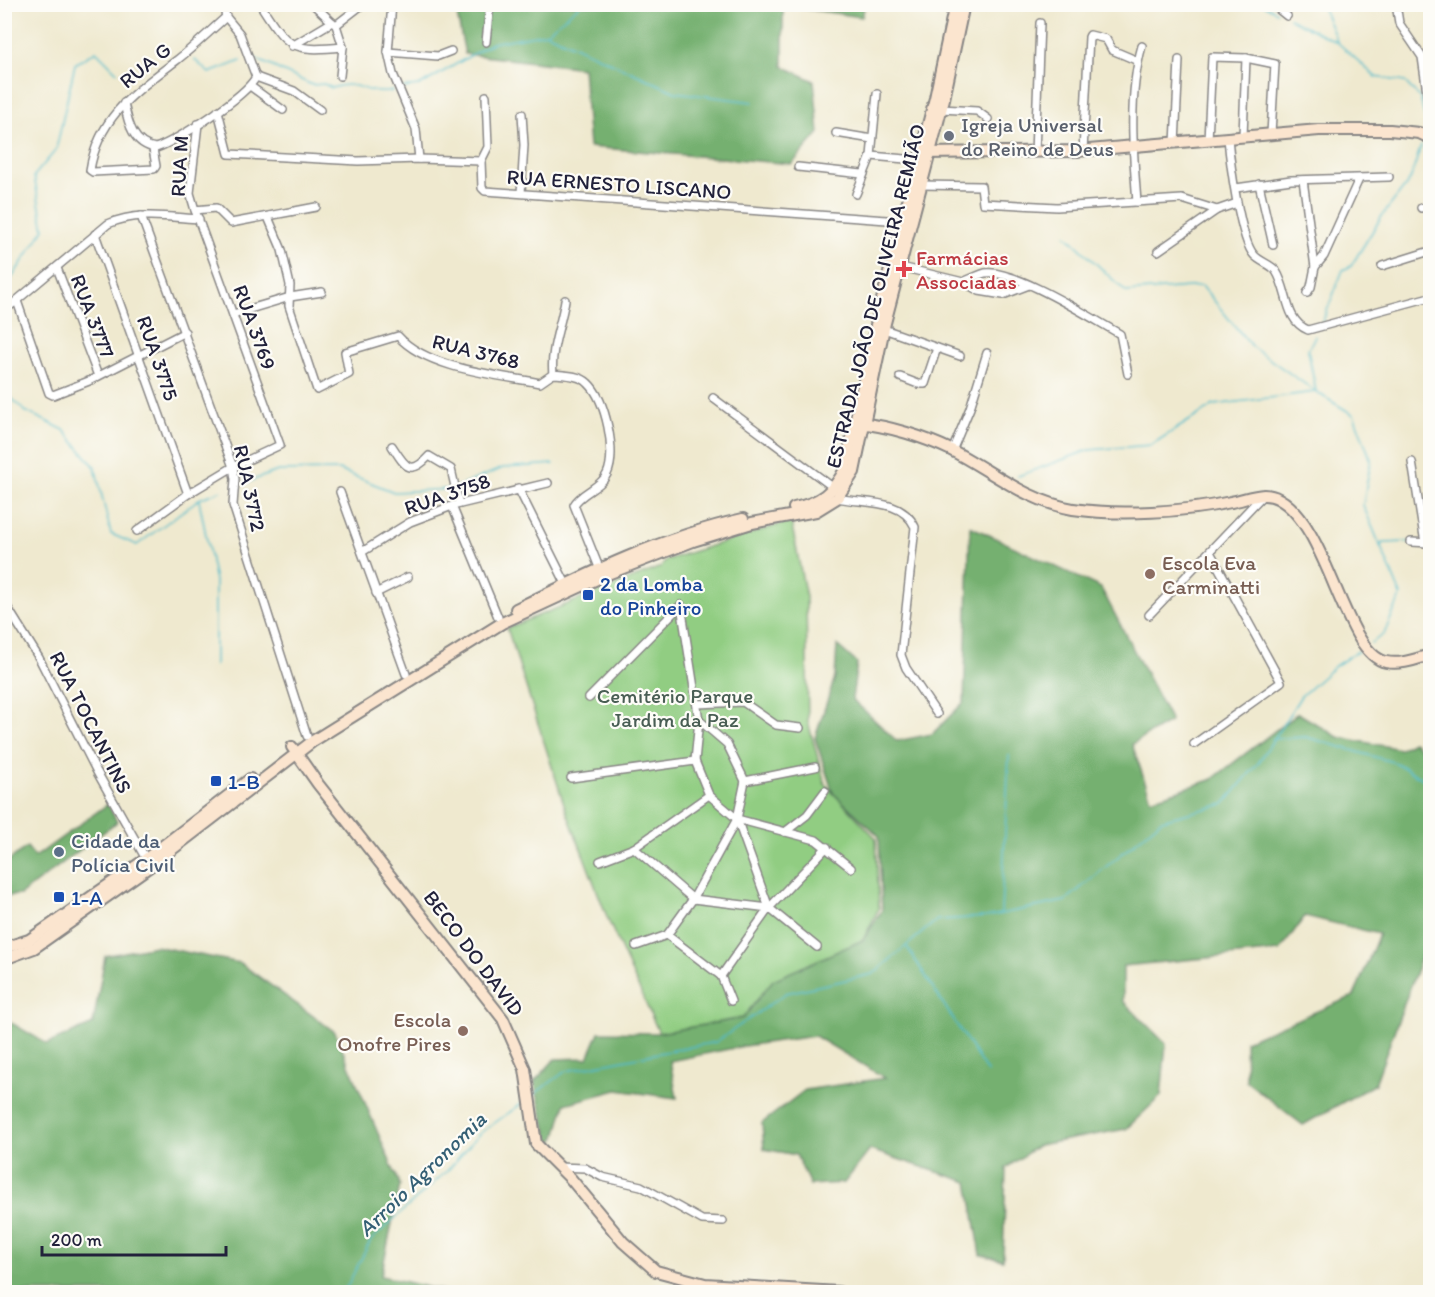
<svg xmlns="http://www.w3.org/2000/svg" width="1435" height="1297" viewBox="0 0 1435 1297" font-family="Itim,sans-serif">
  <rect width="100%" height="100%" fill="#fdfcf7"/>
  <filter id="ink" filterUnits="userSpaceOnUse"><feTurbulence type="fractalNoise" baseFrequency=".0167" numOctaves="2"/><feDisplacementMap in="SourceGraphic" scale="12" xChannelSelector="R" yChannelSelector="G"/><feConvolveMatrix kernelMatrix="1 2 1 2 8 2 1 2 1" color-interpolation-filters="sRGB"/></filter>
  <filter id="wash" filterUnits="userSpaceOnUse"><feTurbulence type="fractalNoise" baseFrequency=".008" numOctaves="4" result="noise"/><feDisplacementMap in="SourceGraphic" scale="24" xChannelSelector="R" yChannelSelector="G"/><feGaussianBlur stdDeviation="1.35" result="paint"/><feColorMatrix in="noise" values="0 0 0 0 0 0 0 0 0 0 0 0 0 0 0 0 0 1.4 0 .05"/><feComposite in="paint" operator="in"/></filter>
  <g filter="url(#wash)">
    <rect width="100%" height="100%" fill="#efe9cf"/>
    <polygon fill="#91cd82" stroke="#5a785e" stroke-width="1.5" points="791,521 806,597 808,722 825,784 876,838 879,908 863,940 773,980 743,1018 659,1033 609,922 566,810 507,628 661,567 666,560"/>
    <g fill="#74b070" stroke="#4b6956" stroke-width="1.5">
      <polygon points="455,5 865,5 862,17 783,6 783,66 814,81 819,133 792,164 589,147 583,68 465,54"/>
      <polygon points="970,526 1101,588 1171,721 1132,744 1151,799 1211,780 1298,713 1338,737 1400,749 1413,742 1430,756 1430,933 1375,1084 1303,1125 1246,1081 1245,1041 1354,996 1379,934 1305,916 1280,951 1123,966 1123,1001 1166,1044 1161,1096 1126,1129 1039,1145 1006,1168 1003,1260 981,1255 968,1182 870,1150 844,1183 810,1185 796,1155 764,1149 762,1123 805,1090 885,1078 815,1036 744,1046 670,1061 677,1098 617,1090 565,1104 556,1137 550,1145 534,1082 555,1059 588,1058 599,1032 659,1033 743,1018 773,980 863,940 882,910 879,836 833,793 815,738 835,677 837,645 857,663 852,699 897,741 932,734 964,702"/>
      <polygon points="108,804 117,822 20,895 5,896 5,863 27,847 35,857"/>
      <polygon points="155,946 240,963 335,1032 400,1185 381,1276 448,1292 5,1292 5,1019 47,1044 93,1024 105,956"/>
    </g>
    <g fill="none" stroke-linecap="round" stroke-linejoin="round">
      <g stroke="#4fbbcb" stroke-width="1.5">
        <polyline points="1262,4 1277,12"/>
        <polyline points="1321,4 1337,41"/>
        <polyline points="1289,18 1337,42 1376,77 1405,82 1420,98 1427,126"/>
        <polyline points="546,33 675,92 753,102"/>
        <path d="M 252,57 L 312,85 L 324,84 L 332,88 C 359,78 367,97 392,91"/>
        <polyline points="195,60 209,73 241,61"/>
        <polyline points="401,88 419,86 492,43 546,33 581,4"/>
        <polyline points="1066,235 1126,292 1202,286 1252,347 1315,391"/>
        <polyline points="5,297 9,282 44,229 34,176 56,150 75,64 96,51 117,72"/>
        <polyline points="1322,323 1343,270 1351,266 1382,216 1410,180 1421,146"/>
        <polyline points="1315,336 1308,350 1316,392 1354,415 1371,460 1363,505 1401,595 1384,634 1371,643"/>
        <polyline points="4,391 25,411 64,430 95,467 111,534 137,545 199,499 220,491"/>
        <polyline points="1018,476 1089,450 1151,445 1214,405 1315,392"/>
        <polyline points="245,483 278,471 339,470 394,492 452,489"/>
        <polyline points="457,487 503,468 554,464"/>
        <polyline points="199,500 215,581 215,666"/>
        <polyline points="1381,547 1382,543 1409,542"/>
        <polyline points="1272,739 1306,737 1396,763 1430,783"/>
        <polyline points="1001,913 1009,755"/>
        <polyline points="907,947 987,1072"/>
        <polyline points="533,1095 566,1071 716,1042 786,993 873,974 937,920 986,917 1065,901 1162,820 1224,804 1259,762 1301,696 1335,666 1358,651"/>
        <polyline points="344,1292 371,1240 448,1170 479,1134 524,1102"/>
      </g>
    </g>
  </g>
  <g filter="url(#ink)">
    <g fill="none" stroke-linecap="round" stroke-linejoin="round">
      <g stroke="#888685" stroke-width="10">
        <g id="street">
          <polyline points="223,4 226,17 240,34 256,77"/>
          <path d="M 260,4 C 288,48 291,52 343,47"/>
          <polyline points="313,4 332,22"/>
          <polyline points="392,4 388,52 393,74 416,129 419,159"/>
          <polyline points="1272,4 1287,16"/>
          <polyline points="1396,4 1399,23 1422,57 1430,113"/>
          <polyline points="336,25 343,47 340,76"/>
          <polyline points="486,42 490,4"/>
          <polyline points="292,46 332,22 336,25 363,4"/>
          <polyline points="388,52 438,56 451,51"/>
          <polyline points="256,77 294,91 320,110"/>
          <polyline points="250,86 283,110"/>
          <path d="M 124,103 C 128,123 133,145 156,148 C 178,140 245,97 256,77"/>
          <polyline points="941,109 977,111 988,119"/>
          <polyline points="218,111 229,154 358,161 419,159 481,161 482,188 485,191 901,221"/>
          <polyline points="836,133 872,139"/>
          <polyline points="1243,136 1246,58"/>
          <path d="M 1228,138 C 1230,161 1240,240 1254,255 C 1260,262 1271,264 1276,271 C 1289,291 1284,320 1308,330 L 1430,297"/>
          <polyline points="1208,140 1212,57 1246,58 1275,64 1271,134"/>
          <polyline points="1175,144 1179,60"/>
          <path d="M 153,149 L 156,166 L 154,169 L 93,172 L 90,170 C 99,115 137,91 177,60 C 194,47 210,31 226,17"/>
          <polyline points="1083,151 1089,37 1090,35 1106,39 1112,50 1138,61"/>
          <polyline points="1035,153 1040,23"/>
          <polyline points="871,156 917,160"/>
          <polyline points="481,161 488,147 486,96"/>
          <polyline points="798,167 862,174"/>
          <polyline points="1303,180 1315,267"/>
          <polyline points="1259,184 1273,245"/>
          <polyline points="920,185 981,186 983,203 1057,207 1182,199 1217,210 1237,203"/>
          <polyline points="1236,188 1291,180 1389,177"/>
          <polyline points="521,193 524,145 522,114"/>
          <polyline points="856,194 871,156 877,94"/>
          <path d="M 1137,202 C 1133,152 1128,95 1142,46"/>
          <polyline points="1421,208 1430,205"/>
          <polyline points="195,210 190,193 198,124"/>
          <polyline points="141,216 233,467 235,479 233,505 307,736"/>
          <path d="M 268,217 L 282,250 L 290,285 L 289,306 L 317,390 L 349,374 L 345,352 L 398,336 C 427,369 498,375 540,383 L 553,374"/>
          <polyline points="95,234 188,494"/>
          <polyline points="1158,251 1217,210"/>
          <polyline points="897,266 963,282 979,291 1003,295 1029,285"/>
          <polyline points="1382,266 1430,251"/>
          <polyline points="57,268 98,376"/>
          <path d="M 963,282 C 970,279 978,275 985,273 C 1013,268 1093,319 1120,334 L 1128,374"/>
          <polyline points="1307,293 1311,287 1315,267 1324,256 1359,179"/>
          <path d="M 565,300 C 561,326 550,349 553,374 C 564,375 580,375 588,383 C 606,400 617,453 607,474 C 601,488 581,492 574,505 L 600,570"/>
          <polyline points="17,301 49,393 53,395 89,381 185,332"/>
          <path d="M 4,311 L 108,224 C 137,211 168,217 199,219"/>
          <polyline points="233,314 290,297 322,292"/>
          <polyline points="884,329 960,356"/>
          <polyline points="900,377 918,384 925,384 937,348"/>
          <polyline points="713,398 834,488"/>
          <path d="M 392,446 C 405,466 410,477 429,456 L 451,469 L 459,504"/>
          <polyline points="952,451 970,408 987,353"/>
          <polyline points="1412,462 1425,543"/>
          <polyline points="518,488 566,584"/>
          <polyline points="340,492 406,674"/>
          <path d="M 837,498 C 863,504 902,498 915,527 L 901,655 L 906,668 L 937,714"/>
          <polyline points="452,506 498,617"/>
          <polyline points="137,531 188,494 233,467 280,445 195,210 216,208 231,223 316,207"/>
          <polyline points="1411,542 1430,543"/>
          <polyline points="362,552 410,522 452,506 548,483"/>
          <polyline points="376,593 408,577"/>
          <polyline points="4,602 39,658 97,772 146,859"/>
          <polyline points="681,605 699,720 695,761 709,795 737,819 745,781 727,744 699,720"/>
          <polyline points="1149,615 1263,495"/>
          <polyline points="589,698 681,605"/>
          <polyline points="697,704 743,702 776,725 800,728"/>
          <polyline points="1194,744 1281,682 1210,552"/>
          <polyline points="571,778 695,761"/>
          <polyline points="745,781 815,767"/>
          <polyline points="737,819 769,908 817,947"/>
          <polyline points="737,819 816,840 851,868"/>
          <polyline points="785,832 807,815 825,791"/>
          <polyline points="634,848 693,899 769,908"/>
          <polyline points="600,861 634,848 709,795"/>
          <polyline points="667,935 721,976 731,1001"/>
          <polyline points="636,946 667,935 693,899 737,819"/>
          <polyline points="721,976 769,908 827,847"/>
          <polyline points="558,1167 585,1168 602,1177 641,1186 702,1220 723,1221"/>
        </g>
      </g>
      <g stroke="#888685" stroke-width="14">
        <g id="secondary">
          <polyline points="923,153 1077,151 1319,130 1390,130 1419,133 1430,138"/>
          <path d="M 859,423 C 889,426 924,437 951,450 C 992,471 1026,501 1073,509 C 1120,516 1184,512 1231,502 C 1248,499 1263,490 1279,499 C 1328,525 1344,653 1386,662 C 1401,665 1416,659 1430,655"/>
          <path d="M 794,508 C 819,503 834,492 845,469 L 879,311 L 935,98 L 955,4"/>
          <path d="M 516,609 C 589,573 663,537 743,519"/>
          <polyline points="292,747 318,784 503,1019 525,1069 536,1144 571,1179 623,1242 656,1271 705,1284 839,1292"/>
          <polyline points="4,948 29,940 146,859 250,779"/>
          <polyline points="4,959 34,948 153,864 313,741 502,623 610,573 693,541 752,523 816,511 837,498 854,472 885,323 944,99 964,4"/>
        </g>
      </g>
      <use href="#street" stroke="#fff" stroke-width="7"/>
      <use href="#secondary" stroke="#fbe5cf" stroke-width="10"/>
    </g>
  </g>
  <circle fill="#6b7280" stroke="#fdfcf7" stroke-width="2" cx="949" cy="136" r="6"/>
  <path fill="#e0444e" stroke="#fdfcf7" stroke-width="2" d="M901 260h6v6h6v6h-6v6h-6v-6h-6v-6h6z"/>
  <g fill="#8d6e63" stroke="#fdfcf7" stroke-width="2">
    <circle cx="1150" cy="574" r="6"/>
    <circle cx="463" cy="1031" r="6"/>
  </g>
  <g fill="#1a4fb4" stroke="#fdfcf7" stroke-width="2">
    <rect x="582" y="589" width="12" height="12" rx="3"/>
    <rect x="210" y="775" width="12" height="12" rx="3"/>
    <rect x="53" y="891" width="12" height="12" rx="3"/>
  </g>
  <circle fill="#5c6f8a" stroke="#fdfcf7" stroke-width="2" cx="59" cy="852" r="6"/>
  <g text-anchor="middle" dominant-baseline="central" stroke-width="4.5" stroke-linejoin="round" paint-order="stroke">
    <g font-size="21" fill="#22223b" stroke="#fdfcf7">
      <text transform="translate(145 65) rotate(-39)">RUA G</text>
      <text transform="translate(179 166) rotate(-87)">RUA M</text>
      <text transform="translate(619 184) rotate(4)">RUA ERNESTO LISCANO</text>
      <text transform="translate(875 296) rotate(-76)">ESTRADA JOÃO DE OLIVEIRA REMIÃO</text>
      <text transform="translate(93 316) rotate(69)">RUA 3777</text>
      <text transform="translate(255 327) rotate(70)">RUA 3769</text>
      <text transform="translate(476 351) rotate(14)">RUA 3768</text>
      <text transform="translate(158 358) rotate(71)">RUA 3775</text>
      <text transform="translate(250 488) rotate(78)">RUA 3772</text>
      <text transform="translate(447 494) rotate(-19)">RUA 3758</text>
      <text transform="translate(91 722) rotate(63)">RUA TOCANTINS</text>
      <text transform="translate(474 953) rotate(53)">BECO DO DAVID</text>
    </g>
    <g font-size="21" fill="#5b616d" stroke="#fdfcf7" text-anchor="start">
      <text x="961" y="124">Igreja Universal<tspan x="961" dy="24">do Reino de Deus</tspan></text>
    </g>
    <g font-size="21" fill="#be3a42" stroke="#fdfcf7" text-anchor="start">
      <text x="916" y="257">Farmácias<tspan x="916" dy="24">Associadas</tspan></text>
    </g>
    <g font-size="21" fill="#785e54" stroke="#fdfcf7" text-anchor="start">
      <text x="1162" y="562">Escola Eva<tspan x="1162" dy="24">Carminatti</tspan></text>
      <text x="451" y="1019" text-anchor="end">Escola<tspan x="451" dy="24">Onofre Pires</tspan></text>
    </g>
    <g font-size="21" fill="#164399" stroke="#fdfcf7" text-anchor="start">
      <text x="600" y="583">2 da Lomba<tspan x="600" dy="24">do Pinheiro</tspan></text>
      <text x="228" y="781">1-B</text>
      <text x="71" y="897">1-A</text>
    </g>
    <g font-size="21" fill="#495e54" stroke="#fdfcf7">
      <text x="675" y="695">Cemitério Parque<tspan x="675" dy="24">Jardim da Paz</tspan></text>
    </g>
    <g font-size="21" fill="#4e5e75" stroke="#fdfcf7" text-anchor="start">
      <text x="71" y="840">Cidade da<tspan x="71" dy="24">Polícia Civil</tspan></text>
    </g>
    <g font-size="22" font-style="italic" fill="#345f75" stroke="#fdfcf7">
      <text transform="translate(422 1174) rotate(-44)">Arroio Agronomia</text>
    </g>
  </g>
  <rect width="1435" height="1297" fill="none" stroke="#fdfcf7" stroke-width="24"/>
  <path d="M42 1246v9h184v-9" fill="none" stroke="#22223b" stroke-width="3"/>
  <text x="51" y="1246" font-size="18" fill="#22223b" stroke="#fdfcf7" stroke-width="4.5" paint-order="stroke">200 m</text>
</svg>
